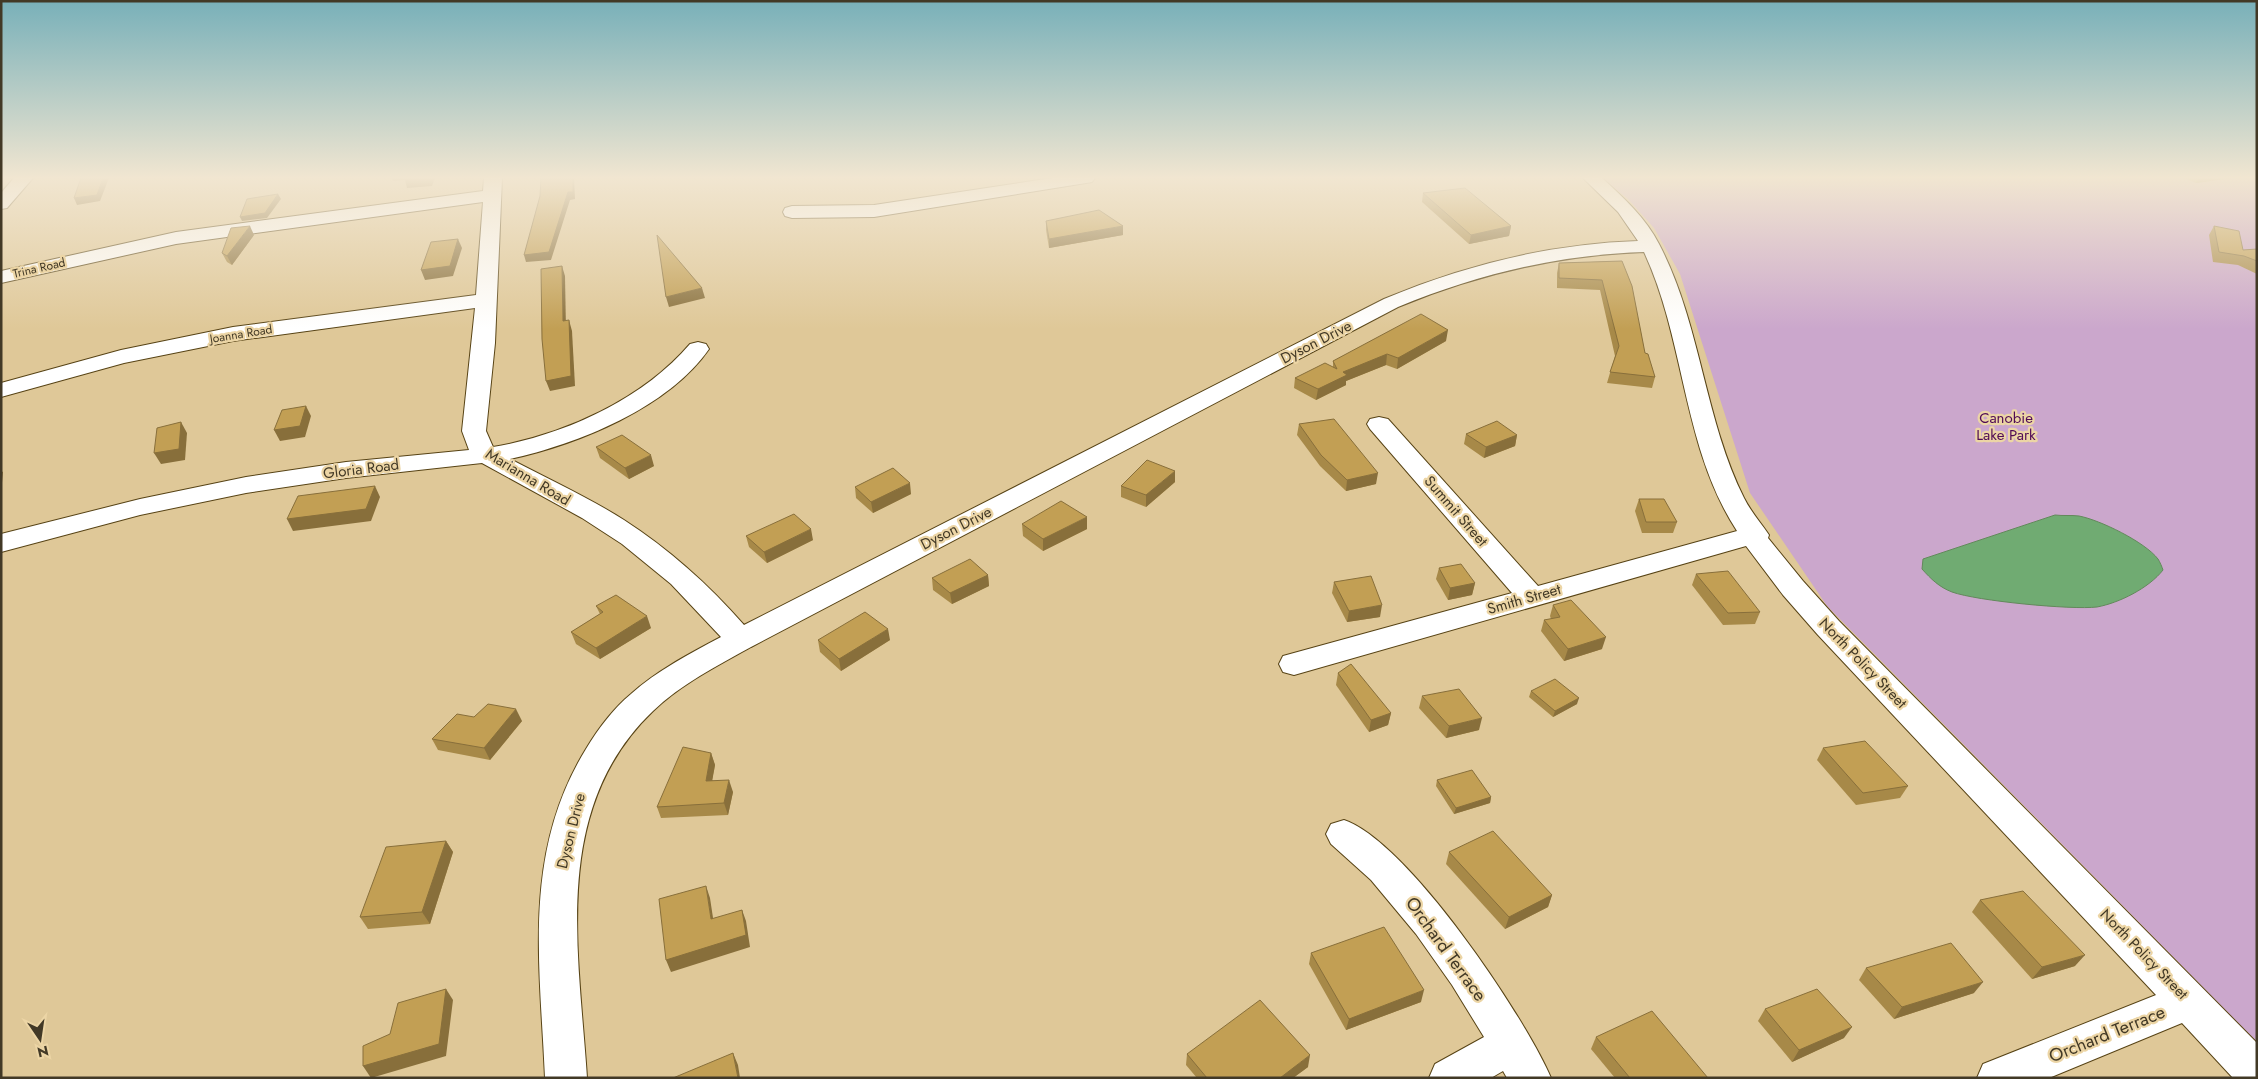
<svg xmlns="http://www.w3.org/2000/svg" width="2258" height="1079" viewBox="0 0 2258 1079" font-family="Jost,sans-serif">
  <rect width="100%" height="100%" fill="#dfc898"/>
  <polygon fill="#cba7cc" points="1602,178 2257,178 2257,1042 1827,606 1750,493 1680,274 1654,228 1628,199"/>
  <path fill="#70ab72" stroke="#62895b" d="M 2055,515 C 2063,516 2071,515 2079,516 C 2100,520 2145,542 2158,559 C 2160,562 2162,567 2163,570 C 2149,588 2119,603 2097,607 C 2071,610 1977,601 1952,592 C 1939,587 1931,579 1922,569 L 1923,559 Z"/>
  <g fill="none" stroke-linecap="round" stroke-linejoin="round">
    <g stroke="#574315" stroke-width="2">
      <g id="minor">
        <polygon points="14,178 33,178 7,208 1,209 1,193"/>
        <path d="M 484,178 L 502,178 L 495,343 L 486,431 L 493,447 C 564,435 642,400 690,344 L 698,342 L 706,344 L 709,349 C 668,408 578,444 510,459 C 548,479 588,497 624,520 C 669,549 709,585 744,625 L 1384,299 C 1465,265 1549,244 1638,241 L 1618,212 L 1583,178 L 1602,178 C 1623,197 1646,218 1659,244 C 1701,324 1704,418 1744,498 C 1751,512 1761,523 1769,535 L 1768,538 L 1803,581 L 1839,621 L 2257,1043 L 2257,1078 L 2233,1078 L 2182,1023 L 2049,1078 L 1977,1078 L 1983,1064 L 2156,995 L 1818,635 L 1783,595 L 1746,546 L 1294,675 L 1283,672 L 1279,664 L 1283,656 L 1512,593 L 1370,429 L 1367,424 L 1370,419 L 1379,417 L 1388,419 L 1538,586 L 1737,531 C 1682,447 1686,342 1644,252 C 1557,255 1478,274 1398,307 L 751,647 C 717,666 681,684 653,711 C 550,809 579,952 587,1078 L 545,1078 C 540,963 522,853 586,749 C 598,729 613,709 631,694 C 658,670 689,654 721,637 L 671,584 L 622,544 L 582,518 L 482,463 L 346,478 L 246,493 L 140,515 L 1,552 L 1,534 L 140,499 L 246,477 L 346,462 L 469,450 L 462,431 L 475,308 L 233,341 L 124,363 L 1,397 L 1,383 L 121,350 L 233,327 L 476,295 L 483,202 L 176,244 L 1,283 L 1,271 L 176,232 L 483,191 Z"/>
        <polygon points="1052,178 1095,178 1092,182 1086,183 874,217 792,218 785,216 783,212 785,208 792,206 874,205"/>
        <path d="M 1344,820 C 1407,841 1524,1015 1551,1078 L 1507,1078 L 1503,1071 L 1491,1078 L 1429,1078 L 1435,1064 L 1484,1037 L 1452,985 L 1416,934 L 1371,880 L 1331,844 L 1326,834 L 1331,824 Z"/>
      </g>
    </g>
    <use href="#minor" fill="#fff" fill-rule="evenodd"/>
  </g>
  <g fill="#a78948">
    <polygon points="2184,178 2232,178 2196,183"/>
    <polygon points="1423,193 1511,226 1509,236 1469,244 1422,202"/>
    <polygon points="1046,221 1123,235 1049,248 1046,230"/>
    <polygon points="2214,226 2243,250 2257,249 2257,274 2238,265 2213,262 2209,235"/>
    <polygon points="254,235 232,265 227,262 222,253"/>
    <polygon points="1622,261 1645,353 1655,377 1652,388 1607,383 1615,356 1600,290 1557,288 1557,273 1559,263"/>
    <polygon points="1446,341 1397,369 1386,365 1346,381 1346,385 1316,400 1294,388 1295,378 1333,367 1333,361"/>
    <polygon points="1299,424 1376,484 1346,491 1320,466 1297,435"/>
    <polygon points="1466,434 1517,435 1515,446 1484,458 1464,444"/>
    <polygon points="596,447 654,466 629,479 600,458"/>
    <polygon points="1175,482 1146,507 1121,497 1121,486"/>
    <polygon points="855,487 911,494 873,513 856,498"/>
    <polygon points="1639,499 1677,522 1673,533 1642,533 1635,511"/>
    <polygon points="1022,524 1087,529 1043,551 1023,536"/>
    <polygon points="746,536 813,540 767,563 749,547"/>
    <polygon points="1439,568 1475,583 1472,595 1448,600 1436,579"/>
    <polygon points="1696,574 1760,612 1755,624 1723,625 1692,585"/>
    <polygon points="988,575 989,586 952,604 933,590 932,578"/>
    <polygon points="1334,582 1380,617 1347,622 1332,593"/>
    <polygon points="1553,605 1602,649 1564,661 1541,631 1544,620 1551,619 1550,616"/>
    <polygon points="596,606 651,628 600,659 576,644 571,632 600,614"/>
    <polygon points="818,640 890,640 841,671 820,652"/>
    <polygon points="1338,673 1391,713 1388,725 1369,732 1336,685"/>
    <polygon points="1531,691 1577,704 1553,717 1529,697"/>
    <polygon points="1422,696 1479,730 1446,738 1419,708"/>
    <polygon points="474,717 522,721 490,760 438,750 432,739"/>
    <polygon points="1823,748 1908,786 1900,798 1856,805 1817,760"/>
    <polygon points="711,753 715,765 712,780 733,792 728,815 661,818 657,807"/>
    <polygon points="1437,780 1491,797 1490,803 1454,814 1436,786"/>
    <polygon points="446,841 453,852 430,924 368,929 360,917"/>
    <polygon points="1449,852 1552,895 1548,907 1505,929 1446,864"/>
    <polygon points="1980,900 2075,966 2032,979 1972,912"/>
    <polygon points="1311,953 1421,1002 1346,1030 1309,964"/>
    <polygon points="1866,968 1974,993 1894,1019 1859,980"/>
    <polygon points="1765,1009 1844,1038 1792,1062 1758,1021"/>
    <polygon points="1596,1037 1708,1078 1615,1078 1591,1049"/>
    <polygon points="1187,1054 1308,1067 1293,1078 1197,1078 1186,1065"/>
  </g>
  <g fill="#886f3b">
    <polygon points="103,178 109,178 100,201 77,205 74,198"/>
    <polygon points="392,178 435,178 432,186 407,188 405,180 393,181"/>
    <polygon points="573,178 574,178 575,199 570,200 551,260 526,262 524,255 568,192"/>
    <polygon points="2199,178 2232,178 2196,183"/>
    <polygon points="278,194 281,199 267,218 242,221 240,217"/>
    <polygon points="250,226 254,235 232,265 227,256"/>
    <polygon points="1123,226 1123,235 1049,248 1049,239"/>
    <polygon points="1511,226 1509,236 1469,244 1471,235"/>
    <polygon points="458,239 462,248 453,276 425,280 421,270"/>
    <polygon points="562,266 565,276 566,331 563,321"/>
    <polygon points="702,288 705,298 669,307 666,297"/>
    <polygon points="569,320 572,331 575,386 550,391 546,381"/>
    <polygon points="1448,330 1446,341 1397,369 1398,358"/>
    <polygon points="1387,354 1386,365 1346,381 1346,385 1316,400 1318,389 1343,372"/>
    <polygon points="306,406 311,416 305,437 280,441 274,430"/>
    <polygon points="181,422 187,433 185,460 161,464 154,453"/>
    <polygon points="1517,435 1515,446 1484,458 1486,447"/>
    <polygon points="651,455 654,466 629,479 625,468"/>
    <polygon points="1,471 3,472 1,493"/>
    <polygon points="1175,471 1175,482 1146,507 1146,495"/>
    <polygon points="1378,473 1376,484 1346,491 1347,480"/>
    <polygon points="910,483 911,494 873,513 871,502"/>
    <polygon points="375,486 380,497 371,521 293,531 287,519"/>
    <polygon points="1087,517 1087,529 1043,551 1043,539"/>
    <polygon points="811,529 813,540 767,563 764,552"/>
    <polygon points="988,575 989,586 952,604 950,593"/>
    <polygon points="1475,583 1472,595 1448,600 1450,588"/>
    <polygon points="1382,605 1380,617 1347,622 1349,611"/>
    <polygon points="647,616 651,628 600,659 596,648"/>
    <polygon points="888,629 890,640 841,671 839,659"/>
    <polygon points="1606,637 1602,649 1564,661 1568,649"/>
    <polygon points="1579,698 1577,704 1553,717 1555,711"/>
    <polygon points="516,709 522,721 490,760 484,748"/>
    <polygon points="1391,713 1388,725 1369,732 1371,720"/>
    <polygon points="1482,718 1479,730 1446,738 1449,726"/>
    <polygon points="711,753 715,765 710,793 706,781"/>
    <polygon points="729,780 733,792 728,815 724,803"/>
    <polygon points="1491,797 1490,803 1454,814 1456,808"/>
    <polygon points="446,841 453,852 430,924 422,912"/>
    <polygon points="706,886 710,898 715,931 711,919"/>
    <polygon points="1552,895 1548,907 1505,929 1509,917"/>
    <polygon points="742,910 746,921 750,947 671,972 666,960"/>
    <polygon points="2085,955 2075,966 2032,979 2042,967"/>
    <polygon points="1983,982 1974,993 1894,1019 1902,1007"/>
    <polygon points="446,989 453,1000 446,1056 371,1078 363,1066"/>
    <polygon points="1424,990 1421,1002 1346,1030 1349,1019"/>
    <polygon points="1852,1027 1844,1038 1792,1062 1799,1050"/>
    <polygon points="733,1053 738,1065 740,1078 738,1078"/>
    <polygon points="1310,1055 1308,1067 1293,1078 1280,1078"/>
  </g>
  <g fill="#c29f54" stroke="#886f3b">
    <polygon points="81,178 103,178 97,195 74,198"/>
    <polygon points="541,178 573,178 573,192 568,192 549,252 524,255 540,196"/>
    <polygon points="1465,188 1511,226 1471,235 1423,193"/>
    <polygon points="278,194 265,213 240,217 247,199"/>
    <polygon points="1099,210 1123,226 1049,239 1046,221"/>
    <polygon points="250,226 227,256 222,253 231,228"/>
    <polygon points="2214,226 2239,231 2243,250 2257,249 2257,261 2244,256 2219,252"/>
    <polygon points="657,235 702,288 666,297"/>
    <polygon points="458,239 450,266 421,270 431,242"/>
    <polygon points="1622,261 1632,286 1645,353 1648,354 1655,377 1610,372 1619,346 1602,280 1559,278 1559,263"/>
    <polygon points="562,266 563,321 569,320 571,376 546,381 542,339 541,269"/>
    <polygon points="1421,314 1448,330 1398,358 1387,354 1343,372 1347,375 1318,389 1295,378 1325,363 1337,369 1333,361"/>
    <polygon points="306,406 300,426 274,430 282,410"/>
    <polygon points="1334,419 1378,473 1347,480 1321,455 1299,424"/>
    <polygon points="1497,421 1517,435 1486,447 1466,434"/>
    <polygon points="181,422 179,449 154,453 157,428"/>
    <polygon points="622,435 651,455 625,468 596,447"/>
    <polygon points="1147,460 1175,471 1146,495 1121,486"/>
    <polygon points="893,468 910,483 871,502 855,487"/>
    <polygon points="375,486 366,509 287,519 298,496"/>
    <polygon points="1639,499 1664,499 1677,522 1646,522"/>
    <polygon points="1061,501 1087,517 1043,539 1022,524"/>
    <polygon points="794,514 811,529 764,552 746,536"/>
    <polygon points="970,559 988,575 950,593 932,578"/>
    <polygon points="1461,564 1475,583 1450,588 1439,568"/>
    <polygon points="1728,571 1760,612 1728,613 1696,574"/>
    <polygon points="1371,576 1382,605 1349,611 1334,582"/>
    <polygon points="616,595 647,616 596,648 571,632 603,612 596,606"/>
    <polygon points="1571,600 1606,637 1568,649 1544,620 1560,617 1553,605"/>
    <polygon points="865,612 888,629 839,659 818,640"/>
    <polygon points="1351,664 1391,713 1371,720 1338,673"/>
    <polygon points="1555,679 1579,698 1555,711 1531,691"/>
    <polygon points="1459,689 1482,718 1449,726 1422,696"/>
    <polygon points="488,704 516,709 484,748 432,739 457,714 474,717"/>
    <polygon points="1865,741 1908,786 1863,793 1823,748"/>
    <polygon points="683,747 711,753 706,781 729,780 724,803 657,807"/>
    <polygon points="1472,770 1491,797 1456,808 1437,780"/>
    <polygon points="1493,831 1552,895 1509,917 1449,852"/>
    <polygon points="446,841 422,912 360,917 386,847"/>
    <polygon points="706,886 711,919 742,910 746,935 666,960 659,899"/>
    <polygon points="2023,891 2085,955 2042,967 1980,900"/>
    <polygon points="1384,927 1424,990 1349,1019 1311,953"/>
    <polygon points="1951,943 1983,982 1902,1007 1866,968"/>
    <polygon points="446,989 439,1044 363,1066 363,1046 390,1034 398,1003"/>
    <polygon points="1817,989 1852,1027 1799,1050 1765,1009"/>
    <polygon points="1260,1000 1310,1055 1280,1078 1207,1078 1187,1054"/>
    <polygon points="1652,1011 1708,1078 1630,1078 1596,1037"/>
    <polygon points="733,1053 738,1078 673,1078"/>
  </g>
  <linearGradient id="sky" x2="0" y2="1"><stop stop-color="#78b0b9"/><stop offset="0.54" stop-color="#f1e6d1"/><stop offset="1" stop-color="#f1e6d1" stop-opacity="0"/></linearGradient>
  <rect width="2258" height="329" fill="url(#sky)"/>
  <g text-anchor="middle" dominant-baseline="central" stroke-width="4.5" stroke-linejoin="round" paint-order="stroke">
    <g font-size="12" fill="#423926" stroke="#ecd5a5">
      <text transform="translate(39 268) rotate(-13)">Trina Road</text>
      <text transform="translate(241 334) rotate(-9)">Joanna Road</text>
    </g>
    <g font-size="15" fill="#423926" stroke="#ecd5a5">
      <text transform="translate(1316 342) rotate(-27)">Dyson Drive</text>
      <text transform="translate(361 469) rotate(-7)">Gloria Road</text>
      <text transform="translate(528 477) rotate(31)">Marianna Road</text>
      <text transform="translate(1456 511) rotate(49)">Summit Street</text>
      <text transform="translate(956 528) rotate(-27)">Dyson Drive</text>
      <text transform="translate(1524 599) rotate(-16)">Smith Street</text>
      <text transform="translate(1863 663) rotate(46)">North Policy Street</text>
      <text transform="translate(571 831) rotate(-76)">Dyson Drive</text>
      <text transform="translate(2144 954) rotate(46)">North Policy Street</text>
    </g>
    <g font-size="15" fill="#500b55" stroke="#ecd5a5">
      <text x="2006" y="418">Canobie<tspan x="2006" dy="17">Lake Park</tspan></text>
    </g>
    <g font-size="18" fill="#423926" stroke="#ecd5a5">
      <text transform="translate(1446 949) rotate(54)">Orchard Terrace</text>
      <text transform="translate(2107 1034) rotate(-22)">Orchard Terrace</text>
    </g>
  </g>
  <rect width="2258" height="1079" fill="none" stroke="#423926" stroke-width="5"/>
  <g transform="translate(40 1039) rotate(167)" stroke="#ecd5a5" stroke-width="4" paint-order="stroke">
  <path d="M0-4L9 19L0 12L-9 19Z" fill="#423926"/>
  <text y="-8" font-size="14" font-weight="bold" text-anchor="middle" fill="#423926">N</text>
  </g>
</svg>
